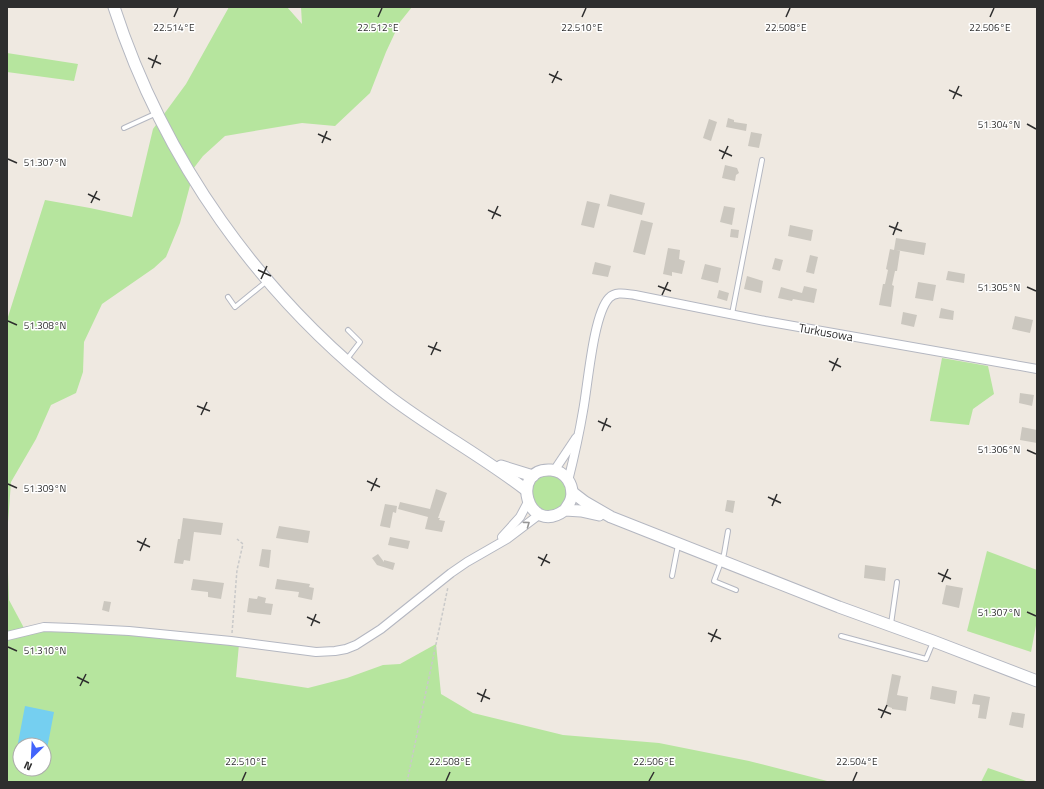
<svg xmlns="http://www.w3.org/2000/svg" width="1044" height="789" viewBox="0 0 1044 789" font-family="'Titillium Web',sans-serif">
  <rect width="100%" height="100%" fill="#efe9e1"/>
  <g fill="#b6e59e" fill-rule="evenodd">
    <polygon points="229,7 287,7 302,24 301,7 412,7 400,22 386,52 370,93 335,126 302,123 225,136 203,156 193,169 192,178 180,223 166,257 154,268 102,304 84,342 83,372 76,393 51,405 36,439 11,482 7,536 7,320 45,200 90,208 132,217 153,129 186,84"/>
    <polygon points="7,53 78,64 74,81 7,72"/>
    <polygon points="942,358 988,366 994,394 973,409 969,425 930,421"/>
    <circle cx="549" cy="493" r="18"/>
    <path d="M 7,544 L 9,600 L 24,628 L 24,631 L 44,627 L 239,644 L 236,677 L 308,688 L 347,678 L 383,665 L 400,664 L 436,644 L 441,694 L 473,713 L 563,735 L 659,743 L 749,761 L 831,782 L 7,782 ZM 20,745 L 44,745 L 44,769 L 20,769 Z"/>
    <polygon points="987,551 1037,570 1037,620 1031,652 967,631"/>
    <polygon points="988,768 1029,782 981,782"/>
  </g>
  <polygon fill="#75cff0" points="25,706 54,712 47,749 44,748 44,745 26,745 18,743"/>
  <g fill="#cbc7bf">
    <polygon points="728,118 734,120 734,122 747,124 746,131 726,127"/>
    <polygon points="709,119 717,122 711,141 703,138"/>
    <polygon points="751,132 762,134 759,148 748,146"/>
    <polygon points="725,165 737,168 739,173 736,175 735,181 722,178"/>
    <polygon points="610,194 645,203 642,215 607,206"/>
    <polygon points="587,201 600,204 594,228 581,225"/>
    <polygon points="724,206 735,208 732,225 720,222"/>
    <polygon points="641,220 653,223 645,255 633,252"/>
    <polygon points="790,225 813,230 811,241 788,236"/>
    <polygon points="731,229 739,230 738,238 730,237"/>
    <polygon points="896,238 926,243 924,255 896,250 900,251 897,271 895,271 892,285 894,286 891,307 879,305 883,284 885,284 888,270 886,269 890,249 894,250"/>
    <polygon points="668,248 680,250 679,259 685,261 682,274 672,272 672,276 663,274"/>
    <polygon points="810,255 818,257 814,274 806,272"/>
    <polygon points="775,258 783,260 780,271 772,269"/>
    <polygon points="595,262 611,266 608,277 592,274"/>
    <polygon points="705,264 721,268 718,283 701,279"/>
    <polygon points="948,271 965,274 964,283 946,280"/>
    <polygon points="747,276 763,281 761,293 744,289"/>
    <polygon points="918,282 936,285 933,301 915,298"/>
    <polygon points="804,286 817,289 814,303 793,299 792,301 778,298 781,287 802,293"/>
    <polygon points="719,290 729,293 727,301 717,298"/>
    <polygon points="941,308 954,311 953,320 939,318"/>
    <polygon points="903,312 917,315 914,327 901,324"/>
    <polygon points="1015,316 1033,320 1030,333 1012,329"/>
    <polygon points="1020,393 1034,395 1032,406 1019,403"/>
    <polygon points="1022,427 1037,430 1037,443 1020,440"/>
    <polygon points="436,489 447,493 438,518 440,518 439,520 445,521 442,532 425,529 428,517 398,509 400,502 430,509"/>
    <polygon points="727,500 735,501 733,513 725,511"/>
    <polygon points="385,504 397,506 396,513 393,512 390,528 380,526"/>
    <polygon points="183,518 223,523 221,535 194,532 190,561 184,560 183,564 174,563 178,539 180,539"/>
    <polygon points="279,526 310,531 308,543 276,538"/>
    <polygon points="390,537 410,541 408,549 388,545"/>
    <polygon points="262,549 271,550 269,568 259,566"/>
    <polygon points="378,554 384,562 384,560 395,563 393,570 377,565 372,558"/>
    <polygon points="865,565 886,568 885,581 864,578"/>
    <polygon points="193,579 224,583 221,599 208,597 208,592 191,590"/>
    <polygon points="277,579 310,584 309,587 314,588 312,600 298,597 299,592 275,589"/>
    <polygon points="946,585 963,588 959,608 942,604"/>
    <polygon points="258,596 266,598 265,603 273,604 271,615 247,612 249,598 257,599"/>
    <polygon points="104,601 111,602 109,612 102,610"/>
    <polygon points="892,674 901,676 897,695 908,697 906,711 892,709 892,708 886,706"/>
    <polygon points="932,686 957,691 955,704 930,699"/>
    <polygon points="974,694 990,697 986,719 978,718 980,705 972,704"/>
    <polygon points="1012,712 1025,714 1023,728 1009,725"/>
  </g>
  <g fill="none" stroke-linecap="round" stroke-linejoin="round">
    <g stroke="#b4b7c1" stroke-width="6">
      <g id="service">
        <polyline points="124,128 157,113"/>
        <polyline points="228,297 235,307 267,281"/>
        <polyline points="732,314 762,160"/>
        <polyline points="347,359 360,342 348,330"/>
        <polyline points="728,531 724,554 714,581 736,590"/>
        <polyline points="672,576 678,545"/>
        <polyline points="891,624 897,582"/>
        <polyline points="841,636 926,659 933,642"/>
      </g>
    </g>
    <g stroke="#b4b7c1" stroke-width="10">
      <g id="minor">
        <polyline points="554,471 576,438"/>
        <path d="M 568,481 C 574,457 579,435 583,411 C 588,385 593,315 609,298 C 616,291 626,294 635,295 L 765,321 L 1037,369"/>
        <polyline points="502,537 520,517 528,502"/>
        <polyline points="7,636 44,627 72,628 129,631 231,641 316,652 335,651 346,649 356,645 381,629 451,573 467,562 507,539 540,514"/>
      </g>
    </g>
    <g stroke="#b4b7c1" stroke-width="13">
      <g id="secondary">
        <path d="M 114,7 C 164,161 259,294 386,394 C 431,429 481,455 526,490"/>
        <polyline points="501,466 533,476"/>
        <polyline points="572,492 585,502 611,517 839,607 933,641 1037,681"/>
        <path d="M 565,510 C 567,506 570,503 571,499 C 575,485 565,471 551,470 C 509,467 527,538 565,510 L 581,511 L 599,515"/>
      </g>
    </g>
    <g stroke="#c9c9c9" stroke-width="1.5" stroke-dasharray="3 2" stroke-linecap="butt">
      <polyline points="232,633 237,570 243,544 237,539"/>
      <polyline points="407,782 448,587"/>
    </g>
    <use href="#service" stroke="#fff" stroke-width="4"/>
    <use href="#minor" stroke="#fff" stroke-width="8"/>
    <use href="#secondary" stroke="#fff" stroke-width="11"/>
  </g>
  <defs><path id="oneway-chevron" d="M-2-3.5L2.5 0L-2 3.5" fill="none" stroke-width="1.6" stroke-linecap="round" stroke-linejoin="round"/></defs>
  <use stroke="#969696" href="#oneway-chevron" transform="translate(527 524) rotate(-36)"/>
  <path fill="none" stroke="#2e2e2e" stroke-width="1.5" d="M 174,17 L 178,8M 378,17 L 382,8M 582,17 L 586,8M 786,17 L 790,8M 990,17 L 994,8M 148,58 L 161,64M 152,68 L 157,55M 549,74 L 562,80M 552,83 L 558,71M 949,90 L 962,96M 953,99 L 959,86M 1027,124 L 1036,129M 318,134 L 331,140M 322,143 L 327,131M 719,150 L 732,156M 8,159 L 17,163M 722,159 L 728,146M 88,194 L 100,200M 91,203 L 97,191M 488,210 L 501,216M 492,219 L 498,206M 889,226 L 902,231M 893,235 L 898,222M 258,270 L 271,276M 261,279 L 267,266M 658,286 L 671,291M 1027,287 L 1036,291M 662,295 L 668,282M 8,321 L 17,325M 428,346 L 441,351M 431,355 L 437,342M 829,361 L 841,367M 832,371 L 838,358M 197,406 L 210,411M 201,415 L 207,402M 598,421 L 611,427M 602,431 L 607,418M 1027,450 L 1036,454M 367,481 L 380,487M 8,484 L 17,488M 371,491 L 377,478M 768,497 L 781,503M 772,506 L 777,494M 137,541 L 150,547M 140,551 L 146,538M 538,557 L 550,563M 541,566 L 547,554M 938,573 L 951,579M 942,582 L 948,569M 1027,612 L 1036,616M 307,617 L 320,623M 311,626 L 316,614M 708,633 L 721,639M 711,642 L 717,629M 8,647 L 17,651M 77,677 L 89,683M 80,686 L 86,674M 477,693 L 490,699M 481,702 L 486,689M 878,709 L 891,714M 881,718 L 887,705M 242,781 L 246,772M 446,781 L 450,772M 649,781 L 654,772M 853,781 L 857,772"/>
  <g text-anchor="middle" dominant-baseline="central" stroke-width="3" stroke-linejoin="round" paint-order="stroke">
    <g font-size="12" fill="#2e2e2e" stroke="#fff">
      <text transform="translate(826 332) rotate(10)">Turkusowa</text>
    </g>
  </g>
  <g font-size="10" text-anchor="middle" fill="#2e2e2e" stroke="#fff" stroke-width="3" stroke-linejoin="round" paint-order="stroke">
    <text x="174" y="31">22.514°E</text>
    <text x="378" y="31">22.512°E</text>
    <text x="582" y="31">22.510°E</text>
    <text x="786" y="31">22.508°E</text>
    <text x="990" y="31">22.506°E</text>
    <text x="999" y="128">51.304°N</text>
    <text x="45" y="166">51.307°N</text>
    <text x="999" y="291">51.305°N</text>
    <text x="45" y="329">51.308°N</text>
    <text x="999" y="453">51.306°N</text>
    <text x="45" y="492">51.309°N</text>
    <text x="999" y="616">51.307°N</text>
    <text x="45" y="654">51.310°N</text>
    <text x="246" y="765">22.510°E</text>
    <text x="450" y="765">22.508°E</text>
    <text x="654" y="765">22.506°E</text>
    <text x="857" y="765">22.504°E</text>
  </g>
  <rect width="1044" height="789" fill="none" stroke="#2e2e2e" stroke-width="16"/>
  <g transform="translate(32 757) rotate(204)"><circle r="19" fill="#ffffff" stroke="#ababab"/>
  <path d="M0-3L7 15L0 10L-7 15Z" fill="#4264fb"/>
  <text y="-6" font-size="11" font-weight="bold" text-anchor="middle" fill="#2e2e2e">N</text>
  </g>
</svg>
